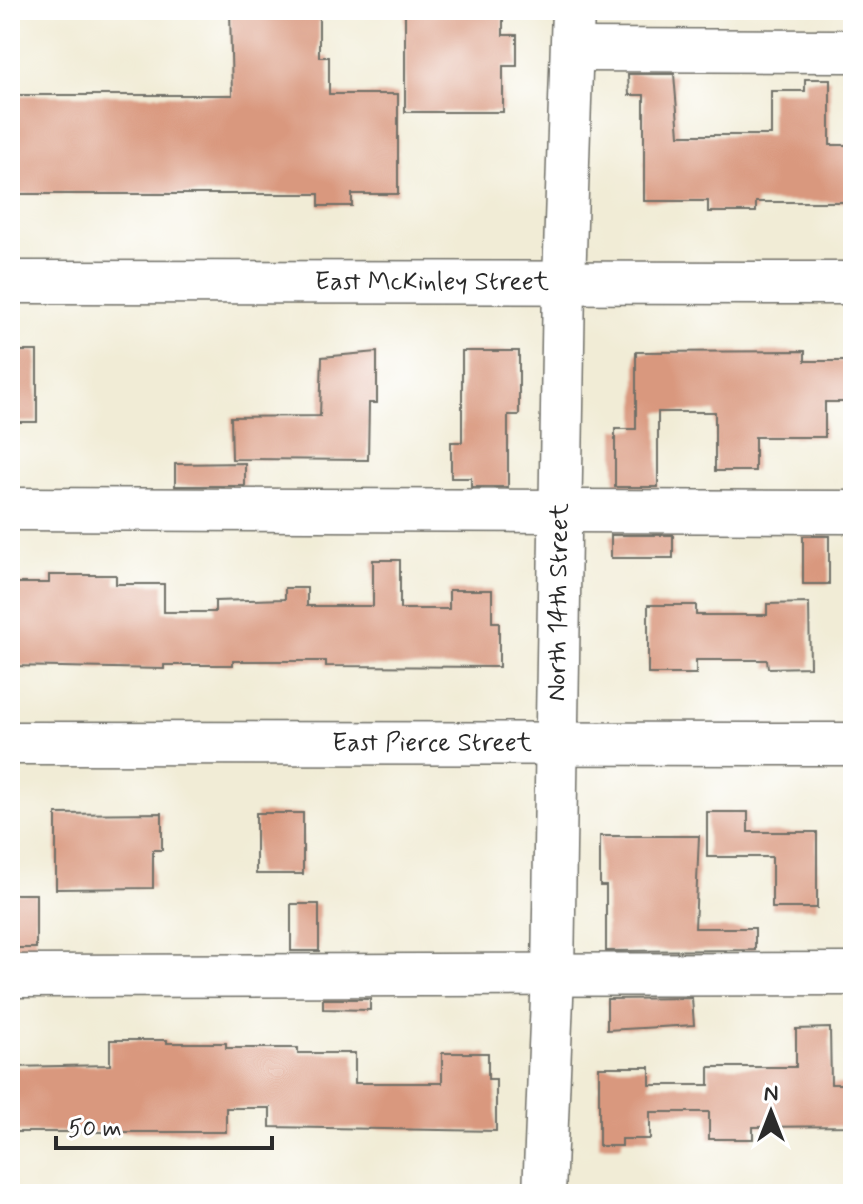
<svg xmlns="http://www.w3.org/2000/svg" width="863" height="1204" viewBox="0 0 863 1204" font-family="Mynerve,sans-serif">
  <rect width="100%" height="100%" fill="#fff"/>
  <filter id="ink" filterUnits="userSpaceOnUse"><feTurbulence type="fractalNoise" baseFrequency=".0125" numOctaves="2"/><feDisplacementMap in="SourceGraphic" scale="16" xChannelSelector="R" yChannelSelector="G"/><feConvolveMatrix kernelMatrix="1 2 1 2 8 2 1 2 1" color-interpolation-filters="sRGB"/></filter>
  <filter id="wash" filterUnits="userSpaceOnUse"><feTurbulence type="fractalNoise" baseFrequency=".006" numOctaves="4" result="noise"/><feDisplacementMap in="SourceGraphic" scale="32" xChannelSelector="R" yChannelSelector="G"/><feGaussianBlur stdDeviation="1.8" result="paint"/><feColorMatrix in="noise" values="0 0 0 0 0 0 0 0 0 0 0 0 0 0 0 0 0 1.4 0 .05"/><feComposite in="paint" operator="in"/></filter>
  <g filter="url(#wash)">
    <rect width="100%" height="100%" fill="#f1ecd6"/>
    <g id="blocks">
      <g fill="#d9987e">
        <polygon points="230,10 319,10 319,57 329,57 329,94 398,94 398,194 352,194 352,206 319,206 319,194 10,194 10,95 232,95"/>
        <polygon points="405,10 503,10 503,35 517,35 517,66 503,66 503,112 405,112"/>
        <polygon points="628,74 674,74 679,135 771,135 771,91 805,91 805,79 830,79 830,145 853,145 853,202 756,202 756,212 708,212 708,201 644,201 644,95 629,95"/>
        <rect x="10" y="351" width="27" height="71"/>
        <polygon points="462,351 519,351 519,415 508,415 508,487 471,487 471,478 451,478 451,442 462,442"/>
        <polygon points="805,351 805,361 853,361 853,402 825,402 825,437 755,437 755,471 715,471 715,412 658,412 658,487 615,487 615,429 636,429 636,352"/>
        <polygon points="377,352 377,403 369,403 368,460 232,459 231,417 320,416 322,357"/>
        <polygon points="245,463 245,486 175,486 175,464"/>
        <rect x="611" y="535" width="62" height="23"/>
        <rect x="803" y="536" width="26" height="48"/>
        <polygon points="373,560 400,560 400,609 449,609 449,590 492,590 492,622 499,622 499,667 326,666 326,661 233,661 233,665 164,665 164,669 10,666 10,583 49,583 49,575 116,575 116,584 164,584 164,612 215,612 215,601 285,599 285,588 307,588 307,606 373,606"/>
        <polygon points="809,603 810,667 768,668 767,660 696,660 696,674 648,674 648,605 696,605 696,615 767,615 767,604"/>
        <polygon points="707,812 748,812 748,832 817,832 817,908 772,908 772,857 707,857"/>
        <polygon points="162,813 162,850 153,850 153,888 56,889 56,814"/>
        <rect x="256" y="813" width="47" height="61"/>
        <polygon points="600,836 699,836 695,928 755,928 755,950 606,951 606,886 600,886"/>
        <rect x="10" y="894" width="26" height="54"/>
        <rect x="291" y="904" width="28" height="47"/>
        <polygon points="692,998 694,1025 607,1030 607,999"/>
        <polygon points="323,999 370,999 370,1010 323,1009"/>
        <polygon points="830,1028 831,1084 853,1084 853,1126 753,1127 753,1139 709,1139 709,1112 650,1112 650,1139 622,1139 622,1146 599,1146 599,1067 650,1067 650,1085 709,1085 709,1067 796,1067 796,1029"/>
        <polygon points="110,1040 167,1040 167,1043 226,1043 226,1048 298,1048 298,1053 355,1053 355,1083 442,1083 442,1053 488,1053 488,1079 496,1079 496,1131 270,1127 270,1108 226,1108 226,1132 10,1132 10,1067 110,1065"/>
      </g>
    </g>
  </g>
  <g filter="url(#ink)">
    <use href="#blocks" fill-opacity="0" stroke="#706f67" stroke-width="2"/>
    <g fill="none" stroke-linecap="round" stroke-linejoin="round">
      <g stroke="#706f67" stroke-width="45">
        <g id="minor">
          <polyline points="573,50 853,51"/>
          <path id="s1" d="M 10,282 L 853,283"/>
          <polyline points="10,509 853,512"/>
          <path id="s2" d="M 10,743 L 853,744"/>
          <polyline points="10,976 853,974"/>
          <path id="s3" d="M 544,1194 L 553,974 L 564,283 L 573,10"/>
        </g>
      </g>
      <use href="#minor" stroke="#fff" stroke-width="42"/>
    </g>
  </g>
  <g text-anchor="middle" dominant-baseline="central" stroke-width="7" stroke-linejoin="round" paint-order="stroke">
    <g font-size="26" fill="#2b2b2b" stroke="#fff">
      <text stroke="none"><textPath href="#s1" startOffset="422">East McKinley Street</textPath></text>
      <text stroke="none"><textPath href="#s3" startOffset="592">North 14th Street</textPath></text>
      <text stroke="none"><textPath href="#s2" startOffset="422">East Pierce Street</textPath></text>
    </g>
  </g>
  <rect width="863" height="1204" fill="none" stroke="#fff" stroke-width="40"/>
  <g transform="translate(771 1112)" stroke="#ffffff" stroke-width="6" paint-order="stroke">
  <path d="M0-6L14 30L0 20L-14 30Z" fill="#2b2b2b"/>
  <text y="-12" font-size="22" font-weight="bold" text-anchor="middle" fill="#2b2b2b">N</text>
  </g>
  <path d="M56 1136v12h216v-12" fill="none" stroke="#2b2b2b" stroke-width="4"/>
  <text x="68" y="1136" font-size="24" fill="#2b2b2b" stroke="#ffffff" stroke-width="6" paint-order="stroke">50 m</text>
</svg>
